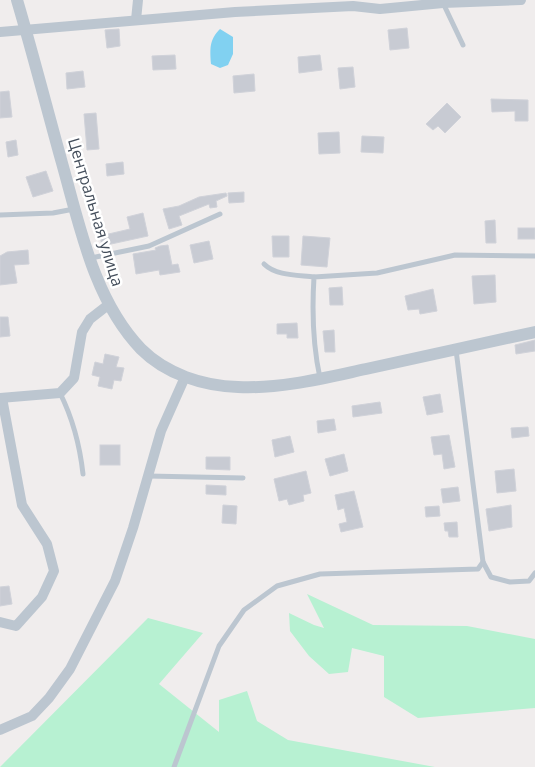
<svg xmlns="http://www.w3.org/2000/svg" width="535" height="767" viewBox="0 0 535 767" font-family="'Open Sans',sans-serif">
  <rect width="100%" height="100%" fill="#f0eded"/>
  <g fill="#b7f1d2">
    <polygon points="307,594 373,625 467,626 535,639 535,708 418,718 384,697 384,656 352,648 348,672 329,674 309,656 290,631 289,613 314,625 324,628"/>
    <polygon points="148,618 203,633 159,684 219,732 219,700 247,691 257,721 288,740 435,767 0,767"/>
  </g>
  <path fill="#81d1f1" d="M 220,29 L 233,37 L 233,54 L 228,65 L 220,68 L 211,64 C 210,49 209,40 220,29 Z"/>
  <g fill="#c8cbd3" stroke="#d0d2d9">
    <polygon points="407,28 409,48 390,50 388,30"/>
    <polygon points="119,29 120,46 107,48 105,30"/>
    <polygon points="175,55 176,69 153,70 152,56"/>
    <polygon points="320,55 322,70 299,73 298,57"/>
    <polygon points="353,67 355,87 340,89 338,68"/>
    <polygon points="83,71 85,87 67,89 66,73"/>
    <polygon points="254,74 255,91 234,93 233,76"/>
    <polygon points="9,91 12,117 0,118 0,92"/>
    <polygon points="491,99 528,100 528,121 515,121 515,111 492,112"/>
    <polygon points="447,103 461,117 445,133 438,126 433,130 426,124"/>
    <polygon points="96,113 99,149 87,150 84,114"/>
    <polygon points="339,132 340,153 319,154 318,133"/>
    <polygon points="362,136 384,137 383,153 361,152"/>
    <polygon points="16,140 18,155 8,157 6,142"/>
    <polygon points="123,162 124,174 107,176 106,164"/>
    <polygon points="46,171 53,191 33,197 26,177"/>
    <polygon points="244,192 244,202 229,203 228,193"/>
    <polygon points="226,193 227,196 216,201 217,207 210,208 209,204 179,216 182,225 169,229 163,209 179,206 199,197"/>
    <polygon points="143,213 148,236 102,246 100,236 130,229 127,217"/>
    <polygon points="495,220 496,243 486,243 485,221"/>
    <rect x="518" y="228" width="17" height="11"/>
    <polygon points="272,236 289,236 289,257 273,257"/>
    <polygon points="303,236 330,238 327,267 301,265"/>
    <polygon points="209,241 213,259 194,263 190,245"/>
    <polygon points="168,245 172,265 178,264 180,272 160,275 159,270 136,274 133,254 156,250 155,248 160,246"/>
    <polygon points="28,250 29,264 14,265 17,283 0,285 0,256 7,252"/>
    <polygon points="495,275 496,302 474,304 472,276"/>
    <polygon points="342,287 343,305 330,305 329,288"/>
    <polygon points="433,289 437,311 420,314 419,309 408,310 405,296"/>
    <polygon points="0,317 8,317 10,336 0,337"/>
    <polygon points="297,323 298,338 287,338 287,334 277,334 277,324"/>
    <polygon points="334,330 335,352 325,352 323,331"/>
    <polygon points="535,340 535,351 516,354 515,345"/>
    <polygon points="105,354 119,357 116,367 124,368 121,381 114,380 112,389 98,386 100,377 92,375 95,362 103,364"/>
    <polygon points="440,394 443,412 427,415 423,397"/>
    <polygon points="380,402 382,413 353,417 352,406"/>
    <polygon points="334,419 336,430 318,433 317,421"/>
    <polygon points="528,427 529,436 512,438 511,428"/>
    <polygon points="449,435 455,467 444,469 442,454 434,455 431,437"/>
    <polygon points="290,436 294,452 275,457 272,440"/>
    <rect x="100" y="445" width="20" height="20"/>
    <polygon points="344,454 348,471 330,476 325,459"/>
    <polygon points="206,457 230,457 230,470 206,469"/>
    <polygon points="514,469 516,491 497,493 495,471"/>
    <polygon points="306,471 311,493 303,495 304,501 289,505 287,499 279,501 274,479"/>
    <polygon points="206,485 226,486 226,495 206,494"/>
    <polygon points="458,487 460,501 443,503 441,489"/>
    <polygon points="354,491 363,527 341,532 339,524 347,522 344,508 338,510 335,495"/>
    <polygon points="223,505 237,506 236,524 222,523"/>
    <polygon points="511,505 512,527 489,531 486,509"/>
    <polygon points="439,506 440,516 426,517 425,507"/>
    <polygon points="457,522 458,537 449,537 448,531 445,531 444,523"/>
    <polygon points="9,586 12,604 0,606 0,587"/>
  </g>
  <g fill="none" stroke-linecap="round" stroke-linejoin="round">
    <g stroke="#bcc6d0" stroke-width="5">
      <polyline points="443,3 463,45"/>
      <polyline points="0,215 53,213 74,209"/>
      <polyline points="91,258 149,246 220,214"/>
      <path d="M 264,264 C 276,276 298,275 314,277"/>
      <polyline points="456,350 483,562 491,577 510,582 529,581 535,573"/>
      <path d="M 320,378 C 313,346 312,309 314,277 L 377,273 L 455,255 L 535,256"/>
      <path d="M 60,393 C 72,417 80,447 83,474"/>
      <polyline points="148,476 243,478"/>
      <polyline points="174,767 219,646 244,610 277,586 320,574 478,569 483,562"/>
    </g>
    <g stroke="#bcc6d0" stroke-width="10">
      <polyline points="136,20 138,0"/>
      <polyline points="0,32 235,12 353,6 380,9 443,3 521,0"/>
      <polyline points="0,398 60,393 74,378 82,332 90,319 108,305"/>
      <polyline points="0,622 16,626 42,597 54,571 47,544 22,505 2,398"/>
      <polyline points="0,730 32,716 49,698 70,669 115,581 133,528 161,431 185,377"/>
    </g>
    <path stroke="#bcc6d0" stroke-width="12" d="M 17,0 C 33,54 47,109 62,163 C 80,227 94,300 141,349 C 166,374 203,386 238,387 C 281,389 324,378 366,369 C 422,357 479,344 535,332"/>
  </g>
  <g text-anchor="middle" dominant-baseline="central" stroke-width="5" stroke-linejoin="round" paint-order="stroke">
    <g font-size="16" fill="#444e5b" stroke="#fff">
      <text transform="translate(96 212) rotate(73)">Центральная улица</text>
    </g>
  </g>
</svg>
